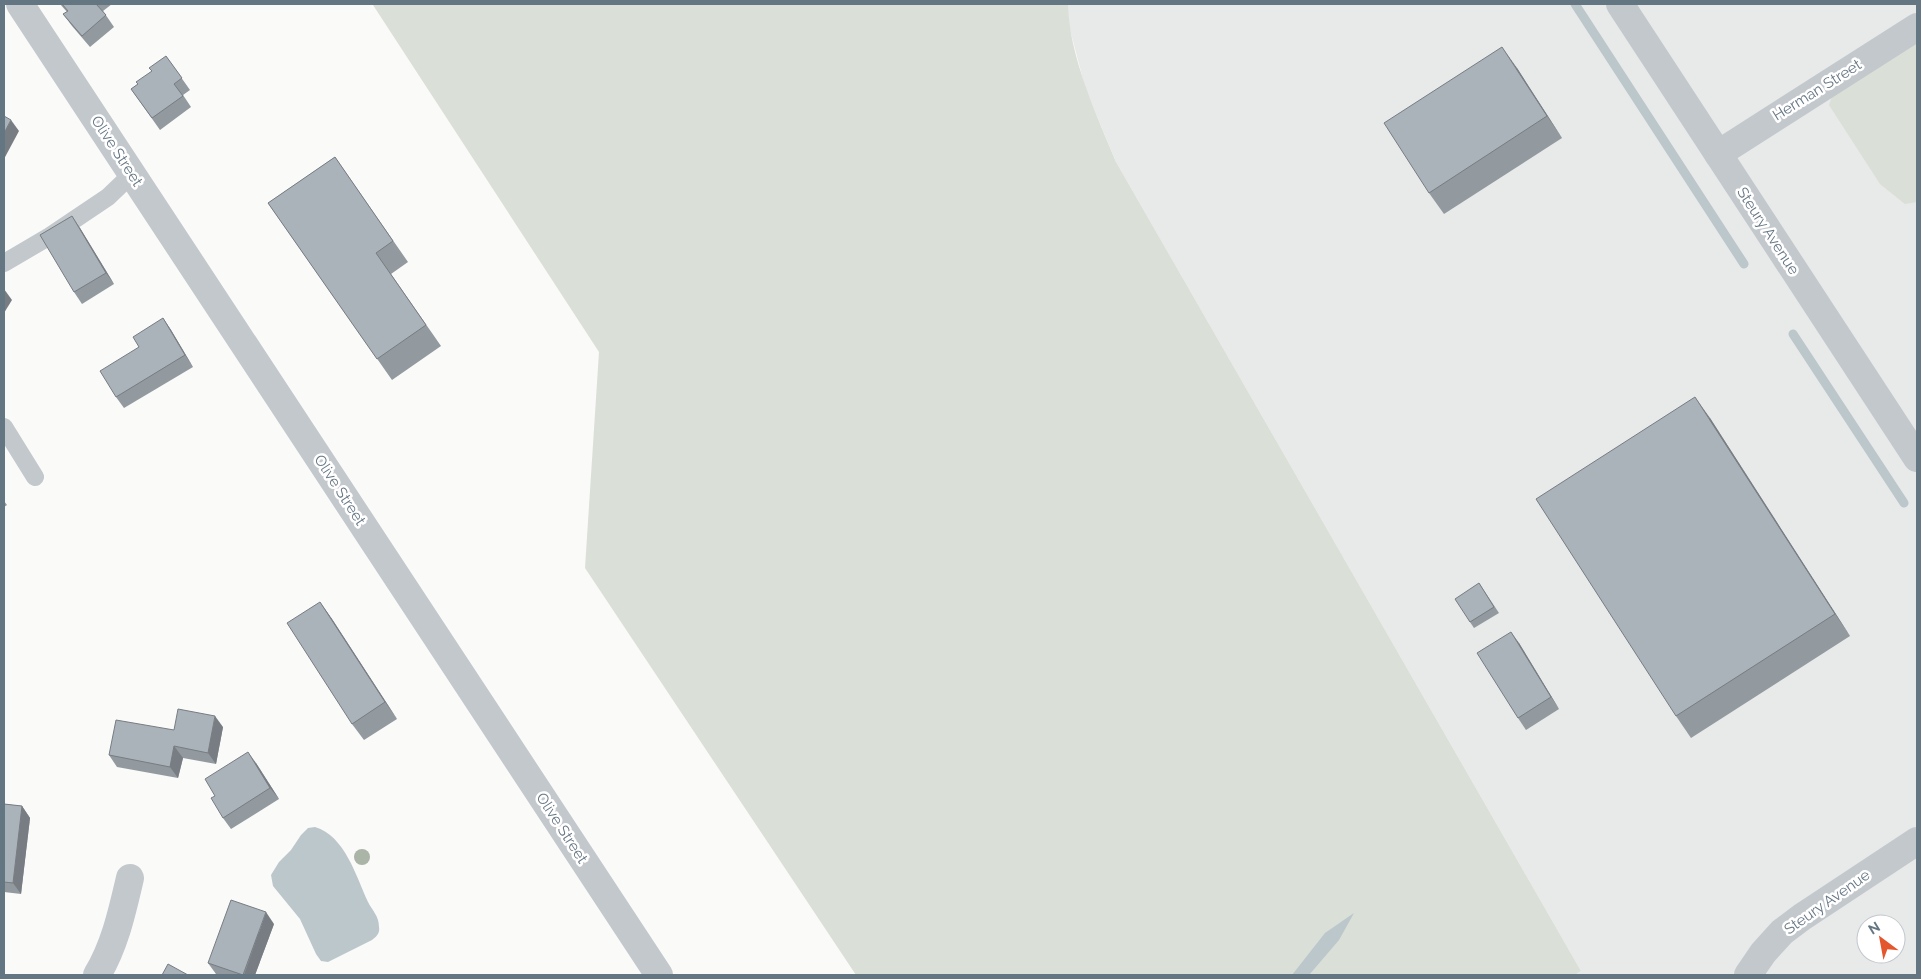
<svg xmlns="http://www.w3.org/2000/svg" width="1921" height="979" viewBox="0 0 1921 979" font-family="Raleway,sans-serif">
  <rect width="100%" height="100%" fill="#fafaf8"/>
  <path fill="#e8e9e9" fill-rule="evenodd" d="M 1068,4 L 1917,4 L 1917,975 L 1575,975 L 1581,971 L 1116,162 L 1085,87 L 1068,22 ZM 1866,924 L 1896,924 L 1896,954 L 1866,954 Z"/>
  <g fill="#dadfd7">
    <path d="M 376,4 L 1068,4 C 1069,56 1096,113 1116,162 L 1581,971 L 1575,975 L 856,975 L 585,568 L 599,352 L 373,5 Z"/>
    <polygon points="1917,37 1917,202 1905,204 1880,184 1829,105 1833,93"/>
  </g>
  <g fill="#bbc7cb">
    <path d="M 315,827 C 345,836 356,876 368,902 C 372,910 379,916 379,927 C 380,933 377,936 372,940 L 328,962 L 321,961 L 316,954 L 300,919 L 273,886 L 271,875 L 279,862 L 291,850 L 301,835 L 308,828 Z"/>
    <polygon points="1354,913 1339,940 1309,975 1292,975 1325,933"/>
  </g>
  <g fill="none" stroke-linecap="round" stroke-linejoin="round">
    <g stroke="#bbc7cb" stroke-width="9">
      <polyline points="1575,4 1744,264"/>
      <polyline points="1793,334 1904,503"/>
    </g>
    <g stroke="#c3c8cc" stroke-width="18">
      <polyline points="4,263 50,236 108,197 132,174"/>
      <polyline points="4,427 35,477"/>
    </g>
    <g stroke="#c3c8cc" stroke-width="28">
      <polyline points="20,4 659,975"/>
      <polyline points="1620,4 1917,458"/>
      <polyline points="1718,154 1917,27"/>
      <path d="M 97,975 C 115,945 122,912 130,878"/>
      <polyline points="1748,975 1763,953 1782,932 1802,917 1917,841"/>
    </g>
  </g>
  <circle fill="#aab4a7" cx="362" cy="857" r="8"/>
  <g fill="#929a9f">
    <polygon points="60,4 112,4 103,11 114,27 90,47 72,26 63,14 67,12"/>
    <polygon points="166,56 190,90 183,95 191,107 160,130 131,89 138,84 152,71"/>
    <polygon points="1517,68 1562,138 1444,214 1429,193"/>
    <polygon points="335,157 408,262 391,274 441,346 392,380 268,203"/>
    <polygon points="80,228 114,284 82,304 74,292"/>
    <polygon points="163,318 171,330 193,367 124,408 116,397 139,347"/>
    <polygon points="1710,418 1850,636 1691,738 1676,716"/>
    <polygon points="4,501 7,505 4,507"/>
    <polygon points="1479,583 1499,613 1474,628 1470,622"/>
    <polygon points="320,602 332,619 397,719 364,740 352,724"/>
    <polygon points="1519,643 1559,709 1526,730 1518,718"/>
    <polygon points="223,727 216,764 183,758 178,778 117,767 109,755 174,730"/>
    <polygon points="256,763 279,799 231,829 223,818 215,796"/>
    <polygon points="4,804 22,806 30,818 21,894 4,892"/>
    <polygon points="274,924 255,975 220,975 216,974 208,963"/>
  </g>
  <g fill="#777d82">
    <polygon points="1502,47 1517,68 1562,138 1547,116"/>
    <polygon points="11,120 19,131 4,159 4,133"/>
    <polygon points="72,216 80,228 114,284 106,273"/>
    <polygon points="4,289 12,300 4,313"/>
    <polygon points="163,318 171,330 193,367 185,355"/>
    <polygon points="1695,397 1710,418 1850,636 1835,614"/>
    <polygon points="320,602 332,619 397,719 385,702"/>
    <polygon points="1511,632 1519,643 1559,709 1551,697"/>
    <polygon points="215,716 223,727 216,764 208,753"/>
    <polygon points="174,746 183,758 178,778 170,767"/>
    <polygon points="248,752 256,763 279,799 270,788"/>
    <polygon points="22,806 30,818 21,894 13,883"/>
    <polygon points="266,912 274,924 255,975 244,975"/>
  </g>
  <g fill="#aab3b9" stroke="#777d82">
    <polygon points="62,4 96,4 106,15 82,36 63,14 68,11"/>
    <polygon points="1502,47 1547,116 1429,193 1384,123"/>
    <polygon points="166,56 182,78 174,84 183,96 152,118 131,89 138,84 136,82 152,71 149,68"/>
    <polygon points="4,116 11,120 4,133"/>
    <polygon points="335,157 393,241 376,253 426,325 377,359 268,203"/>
    <polygon points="72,216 106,273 74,292 40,235"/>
    <polygon points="163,318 185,355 116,397 100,371 139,347 133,337"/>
    <polygon points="1695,397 1835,614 1676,716 1536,499"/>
    <polygon points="1479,583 1494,607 1470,622 1455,599"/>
    <polygon points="320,602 385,702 352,724 287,623"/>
    <polygon points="1511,632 1551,697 1518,718 1477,653"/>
    <polygon points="178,709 215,716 208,753 174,746 170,767 109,755 116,720 174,730"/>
    <polygon points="248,752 270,788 223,818 211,798 215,796 205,779"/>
    <polygon points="4,804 22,806 13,883 4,882"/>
    <polygon points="231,900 266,912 243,975 208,963"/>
    <polygon points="168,964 188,975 162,975"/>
  </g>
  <g text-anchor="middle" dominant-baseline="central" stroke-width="5" stroke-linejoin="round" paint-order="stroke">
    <g font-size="15" fill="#657683" stroke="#fff">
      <text transform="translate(1817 90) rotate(-32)">Herman Street</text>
      <text transform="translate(117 151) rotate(57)">Olive Street</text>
      <text transform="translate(1768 231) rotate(57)">Steury Avenue</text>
      <text transform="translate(340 490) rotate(57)">Olive Street</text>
      <text transform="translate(562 828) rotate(57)">Olive Street</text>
      <text transform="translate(1827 902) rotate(-35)">Steury Avenue</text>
    </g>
  </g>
  <rect width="1921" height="979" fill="none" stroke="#657683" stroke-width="10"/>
  <g transform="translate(1881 939) rotate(328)"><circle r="24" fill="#ffffff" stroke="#c1c8cd"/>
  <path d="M0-4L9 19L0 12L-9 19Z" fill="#e4572e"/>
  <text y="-8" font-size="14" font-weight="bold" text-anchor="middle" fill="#657683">N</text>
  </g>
</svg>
